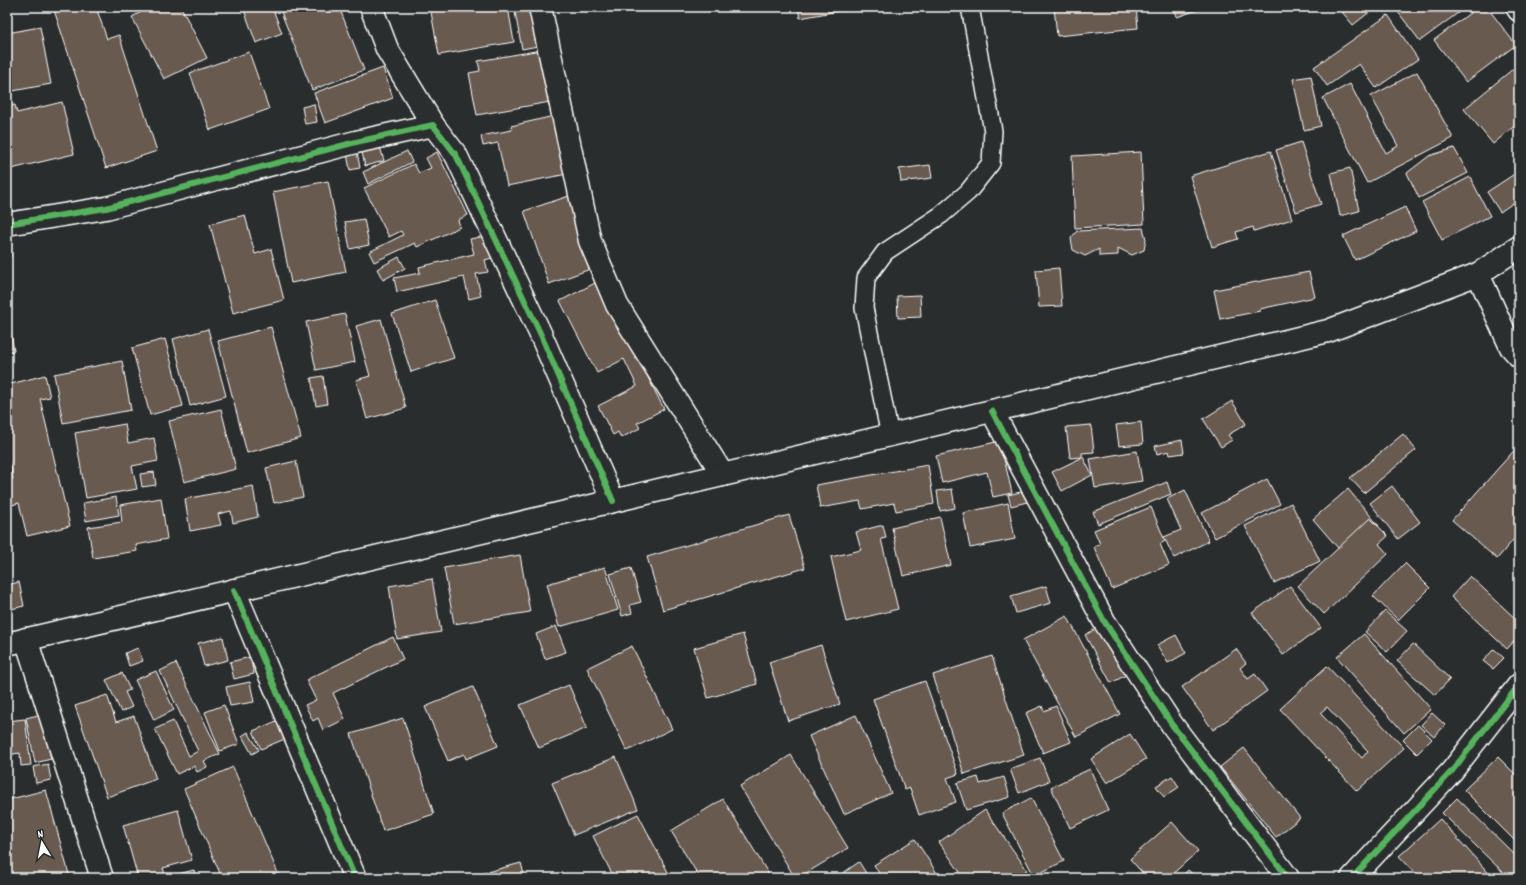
<svg xmlns="http://www.w3.org/2000/svg" width="1526" height="885" viewBox="0 0 1526 885" font-family="Dekko,sans-serif">
  <rect width="100%" height="100%" fill="#2a2d2e"/>
  <filter id="ink" filterUnits="userSpaceOnUse"><feTurbulence type="fractalNoise" baseFrequency=".025" numOctaves="2"/><feDisplacementMap in="SourceGraphic" scale="8" xChannelSelector="R" yChannelSelector="G"/><feConvolveMatrix kernelMatrix="1 2 1 2 8 2 1 2 1" color-interpolation-filters="sRGB"/></filter>
  <g filter="url(#ink)">
    <g fill="#685a4f" stroke="#fff" fill-rule="evenodd">
      <polygon points="53,7 96,7 107,39 119,35 157,151 106,168"/>
      <polygon points="150,7 181,7 207,58 164,79 132,17"/>
      <polygon points="243,7 272,7 282,33 256,43"/>
      <polygon points="279,7 339,7 364,70 312,90"/>
      <polygon points="430,7 495,7 495,9 508,7 514,42 439,55"/>
      <polygon points="514,7 536,7 543,45 522,49"/>
      <polygon points="798,7 860,7 800,18"/>
      <polygon points="1054,7 1136,7 1138,28 1057,36"/>
      <polygon points="1174,7 1206,7 1177,17"/>
      <polygon points="1338,7 1376,7 1353,25"/>
      <polygon points="1396,7 1466,7 1420,41 1395,8"/>
      <polygon points="1478,7 1487,7 1516,45 1466,82 1434,40"/>
      <polygon points="1388,15 1418,59 1376,88 1359,64 1327,86 1314,67"/>
      <polygon points="40,27 51,84 7,92 7,33"/>
      <polygon points="541,50 550,102 477,115 469,73 480,71 478,61"/>
      <polygon points="249,52 269,109 210,130 190,73"/>
      <polygon points="1519,64 1519,122 1493,144 1464,109"/>
      <polygon points="383,68 393,98 325,123 314,93"/>
      <polygon points="1417,72 1453,138 1367,183 1323,98 1350,84 1386,153 1398,146 1371,96"/>
      <polygon points="1311,76 1321,126 1304,130 1293,79"/>
      <polygon points="62,102 74,154 7,170 7,106 15,105 17,113"/>
      <polygon points="314,104 317,122 305,124 302,107"/>
      <polygon points="554,116 567,174 507,186 498,143 483,146 481,136 512,130 511,126"/>
      <polygon points="378,139 384,161 365,166 360,143"/>
      <polygon points="1301,142 1321,204 1296,212 1276,150"/>
      <polygon points="356,146 360,168 350,170 346,148"/>
      <polygon points="1454,148 1468,173 1419,198 1407,173 1429,156"/>
      <polygon points="407,151 412,162 368,184 363,172"/>
      <polygon points="1271,151 1292,219 1254,231 1253,227 1236,232 1238,239 1212,247 1190,176"/>
      <polygon points="437,152 468,215 458,220 460,227 417,247 415,243 374,262 369,252 403,235 401,231 389,237 364,188 414,164 419,173 431,168 426,158"/>
      <polygon points="1141,152 1144,224 1075,228 1072,156"/>
      <polygon points="930,165 932,178 901,182 899,169"/>
      <polygon points="1350,168 1359,211 1340,216 1331,173"/>
      <polygon points="1519,171 1519,199 1500,212 1487,192"/>
      <polygon points="1470,177 1490,216 1442,240 1422,202"/>
      <polygon points="328,181 346,272 291,283 273,192"/>
      <polygon points="569,196 593,268 549,284 524,211"/>
      <polygon points="1405,207 1416,231 1355,260 1343,236"/>
      <polygon points="245,215 255,254 271,249 284,300 233,313 210,224"/>
      <polygon points="364,219 369,245 350,249 345,222"/>
      <polygon points="1143,228 1146,239 1144,250 1132,255 1118,248 1118,255 1099,256 1099,249 1085,256 1073,250 1071,238 1077,231"/>
      <polygon points="490,235 495,257 485,260 488,272 476,274 481,296 469,299 464,277 397,292 394,278 420,273 419,267 474,254 470,239"/>
      <polygon points="7,237 9,237 11,257 7,258"/>
      <polygon points="399,257 405,268 383,280 377,269"/>
      <polygon points="1059,268 1062,306 1039,307 1036,270"/>
      <polygon points="1309,272 1315,297 1260,309 1260,311 1220,319 1214,290"/>
      <polygon points="599,281 664,409 637,423 640,428 621,438 618,432 613,435 598,406 637,386 624,359 597,373 560,301"/>
      <polygon points="920,295 921,317 898,318 897,296"/>
      <polygon points="1519,299 1519,314 1513,303"/>
      <polygon points="435,300 454,358 411,372 392,314"/>
      <polygon points="7,310 14,351 7,352"/>
      <polygon points="345,314 355,362 316,370 306,322"/>
      <polygon points="381,319 406,408 367,419 356,380 370,376 356,326"/>
      <polygon points="271,327 301,438 247,453 218,341"/>
      <polygon points="208,329 226,396 190,406 173,339"/>
      <polygon points="165,339 183,406 150,415 132,348"/>
      <polygon points="122,361 131,410 63,423 54,374"/>
      <polygon points="45,375 50,397 40,399 70,526 27,536 19,503 8,506 7,501 7,480 13,479 7,453 7,385"/>
      <polygon points="323,376 327,404 316,406 311,378"/>
      <polygon points="1232,401 1246,424 1228,435 1232,440 1221,447 1203,419"/>
      <polygon points="221,409 236,469 184,482 169,421"/>
      <polygon points="1141,422 1143,444 1119,446 1116,425"/>
      <polygon points="125,424 128,443 154,438 158,461 132,466 137,489 86,498 75,433"/>
      <polygon points="1091,425 1094,452 1082,453 1082,457 1070,458 1066,427"/>
      <polygon points="1403,434 1416,450 1364,493 1350,478"/>
      <polygon points="1182,440 1184,453 1170,455 1169,451 1157,454 1155,446"/>
      <polygon points="1000,441 1012,493 993,497 987,472 942,483 936,456"/>
      <polygon points="1519,445 1519,533 1497,559 1452,520"/>
      <polygon points="1137,451 1142,481 1095,488 1090,459"/>
      <polygon points="1083,457 1092,475 1062,491 1052,472"/>
      <polygon points="296,461 303,497 274,503 266,468"/>
      <polygon points="928,465 934,504 896,511 894,503 862,509 860,501 820,508 816,485"/>
      <polygon points="154,472 156,485 142,487 140,474"/>
      <polygon points="1267,479 1280,504 1215,538 1202,513"/>
      <polygon points="1167,482 1171,494 1098,524 1093,512"/>
      <polygon points="253,486 258,517 233,523 231,511 218,514 221,525 190,531 185,499"/>
      <polygon points="1392,486 1420,522 1398,539 1370,503"/>
      <polygon points="952,489 955,508 940,511 937,491"/>
      <polygon points="1348,489 1379,526 1344,555 1313,519"/>
      <polygon points="1029,490 1031,501 1011,506 1008,495"/>
      <polygon points="1185,490 1209,541 1174,558 1164,537 1181,530 1167,499"/>
      <polygon points="116,497 119,515 86,521 83,503"/>
      <polygon points="161,498 167,539 136,545 137,551 93,558 88,527 122,522 120,505"/>
      <polygon points="1008,503 1015,539 970,548 963,513"/>
      <polygon points="1291,503 1320,561 1274,583 1245,526"/>
      <polygon points="1151,507 1165,541 1160,544 1169,565 1112,589 1094,547 1100,544 1094,530"/>
      <polygon points="789,515 805,568 663,610 647,557"/>
      <polygon points="940,517 951,565 903,576 892,528"/>
      <polygon points="1370,518 1388,536 1379,544 1388,554 1324,614 1298,586"/>
      <polygon points="883,525 886,538 881,539 898,609 846,622 831,557 861,550 856,532"/>
      <polygon points="520,555 530,612 454,624 444,568"/>
      <polygon points="1405,563 1430,588 1398,620 1373,596"/>
      <polygon points="605,567 618,610 559,627 547,584"/>
      <polygon points="631,568 641,602 630,605 632,613 622,616 610,574"/>
      <polygon points="1470,576 1519,622 1519,636 1507,649 1451,597"/>
      <polygon points="432,579 441,632 397,639 389,586"/>
      <polygon points="19,582 24,606 7,610 7,585"/>
      <polygon points="1046,586 1051,603 1016,613 1011,596"/>
      <polygon points="1290,586 1321,628 1283,655 1252,613"/>
      <polygon points="1385,611 1407,631 1387,652 1365,632"/>
      <polygon points="1067,616 1120,714 1076,737 1023,640"/>
      <polygon points="556,626 566,652 545,659 536,634"/>
      <polygon points="1101,626 1128,674 1111,683 1085,635"/>
      <polygon points="743,634 757,684 708,698 694,648"/>
      <polygon points="1364,634 1431,709 1404,733 1337,657"/>
      <polygon points="1176,635 1186,653 1168,663 1157,645"/>
      <polygon points="223,637 228,660 204,666 198,643"/>
      <polygon points="393,637 403,659 333,693 345,719 323,730 318,718 313,721 305,705 316,700 306,680"/>
      <polygon points="1413,644 1450,679 1435,695 1397,661"/>
      <polygon points="821,645 840,704 788,721 769,662"/>
      <polygon points="632,646 672,729 627,751 587,668"/>
      <polygon points="138,648 143,661 129,666 125,653"/>
      <polygon points="1236,649 1246,663 1240,668 1248,679 1255,674 1267,691 1213,730 1182,687"/>
      <polygon points="1494,649 1504,658 1493,669 1483,661"/>
      <polygon points="992,656 1024,755 964,774 933,675"/>
      <polygon points="250,657 254,674 234,679 230,662"/>
      <polygon points="176,663 220,754 204,761 207,767 197,772 194,766 177,774 155,729 173,721 189,756 198,751 160,671"/>
      <path d="M 1327,666 L 1404,748 L 1357,791 L 1280,709 ZM 1327,707 L 1368,751 L 1362,758 L 1320,713 Z"/>
      <polygon points="156,671 174,710 154,720 135,680"/>
      <polygon points="122,673 130,690 125,692 132,707 121,712 106,680"/>
      <polygon points="925,681 958,774 947,778 956,802 919,815 910,788 905,790 873,699"/>
      <polygon points="250,682 254,702 230,706 226,687"/>
      <polygon points="569,685 587,728 539,748 520,705"/>
      <polygon points="473,687 498,746 466,759 464,754 448,761 425,707"/>
      <polygon points="107,695 116,722 134,716 156,779 107,797 75,706"/>
      <polygon points="224,705 239,744 220,751 205,712"/>
      <polygon points="1042,706 1044,711 1056,706 1071,742 1043,753 1026,713"/>
      <polygon points="1432,713 1445,725 1434,737 1421,725"/>
      <polygon points="42,714 51,759 35,763 26,718"/>
      <polygon points="856,715 891,793 844,814 809,736"/>
      <polygon points="403,718 434,814 383,831 351,734"/>
      <polygon points="25,719 31,765 21,766 20,753 7,755 7,721"/>
      <polygon points="279,720 287,738 261,749 253,731"/>
      <polygon points="1418,725 1432,739 1417,754 1403,740"/>
      <polygon points="248,732 259,750 252,754 242,736"/>
      <polygon points="1130,734 1146,759 1107,783 1091,759"/>
      <polygon points="1244,748 1300,818 1276,837 1220,767"/>
      <polygon points="791,755 848,848 798,878 795,878 740,786"/>
      <polygon points="616,757 638,809 574,835 552,783"/>
      <polygon points="1498,757 1519,778 1519,845 1464,790"/>
      <polygon points="1040,758 1049,781 1019,793 1010,769"/>
      <polygon points="48,764 51,780 36,783 33,767"/>
      <polygon points="233,767 280,878 222,878 184,789"/>
      <polygon points="1090,769 1108,810 1070,828 1051,787"/>
      <polygon points="1172,776 1179,787 1164,797 1156,786"/>
      <polygon points="978,777 980,784 1004,777 1010,797 966,810 957,783"/>
      <polygon points="46,790 70,878 12,878 7,858 7,800"/>
      <polygon points="1031,798 1064,861 1034,876 1002,813"/>
      <polygon points="1457,798 1519,859 1519,868 1509,878 1442,813"/>
      <polygon points="723,799 771,878 700,878 671,831"/>
      <polygon points="178,810 192,860 163,868 165,874 152,878 138,878 123,825"/>
      <polygon points="985,810 1027,870 1015,878 964,878 939,842"/>
      <polygon points="638,814 671,878 614,878 593,836"/>
      <polygon points="1440,819 1493,878 1420,878 1399,856"/>
      <polygon points="1172,822 1198,851 1168,878 1147,878 1130,859"/>
      <polygon points="915,839 940,878 882,878 874,865"/>
      <polygon points="859,862 869,878 836,878"/>
      <polygon points="521,863 525,878 465,878"/>
      <polygon points="194,870 196,878 163,878"/>
      <polygon points="1188,870 1197,878 1180,878"/>
    </g>
    <g fill="none" stroke-linecap="round" stroke-linejoin="round">
      <g stroke="#fff" stroke-width="20">
        <polyline id="service" points="890,436 864,308 866,278 885,252 941,215 968,192 991,163 993,131 970,7"/>
      </g>
      <g stroke="#fff" stroke-width="25">
        <g id="minor">
          <polyline points="371,7 387,49 433,125"/>
          <polyline points="540,7 590,241 617,305 723,475"/>
          <polyline points="1517,7 1519,10"/>
          <polyline points="7,224 106,208 356,142 433,125 456,155 541,335 613,501"/>
          <polyline points="1478,274 1511,347 1519,356"/>
          <polyline points="992,411 1104,621 1173,726 1288,878"/>
          <polyline points="234,590 355,878"/>
          <polyline points="26,639 102,878"/>
          <polyline points="1352,878 1452,771 1519,685"/>
        </g>
      </g>
      <g stroke="#fff" stroke-width="25">
        <polyline id="secondary" points="7,644 613,501 1328,331 1478,274 1519,247"/>
      </g>
      <use href="#service" stroke="#2a2d2e" stroke-width="17"/>
      <use href="#minor" stroke="#2a2d2e" stroke-width="22"/>
      <use href="#secondary" stroke="#2a2d2e" stroke-width="22"/>
      <g stroke="#2a2d2e" stroke-width="8">
        <g id="cycleway">
          <polyline points="7,224 106,208 356,142 433,125 456,155 541,335 613,501"/>
          <polyline points="992,411 1104,621 1173,726 1288,878"/>
          <polyline points="234,590 355,878"/>
          <polyline points="1352,878 1452,771 1519,685"/>
        </g>
      </g>
      <use href="#cycleway" stroke="#56b35d" stroke-width="6"/>
    </g>
  </g>
  <rect width="1526" height="885" fill="none" stroke="#2a2d2e" stroke-width="24"/>
  <rect x="12" y="12" width="1502" height="861" fill="none" stroke="#fff" stroke-width="1.5" filter="url(#ink)"/>
  <g transform="translate(42 843) rotate(350)" stroke="#2a2d2e" stroke-width="3" paint-order="stroke">
  <path d="M0-3L7 15L0 10L-7 15Z" fill="#ffffff"/>
  <text y="-6" font-size="11" font-weight="bold" text-anchor="middle" fill="#ffffff">N</text>
  </g>
</svg>
